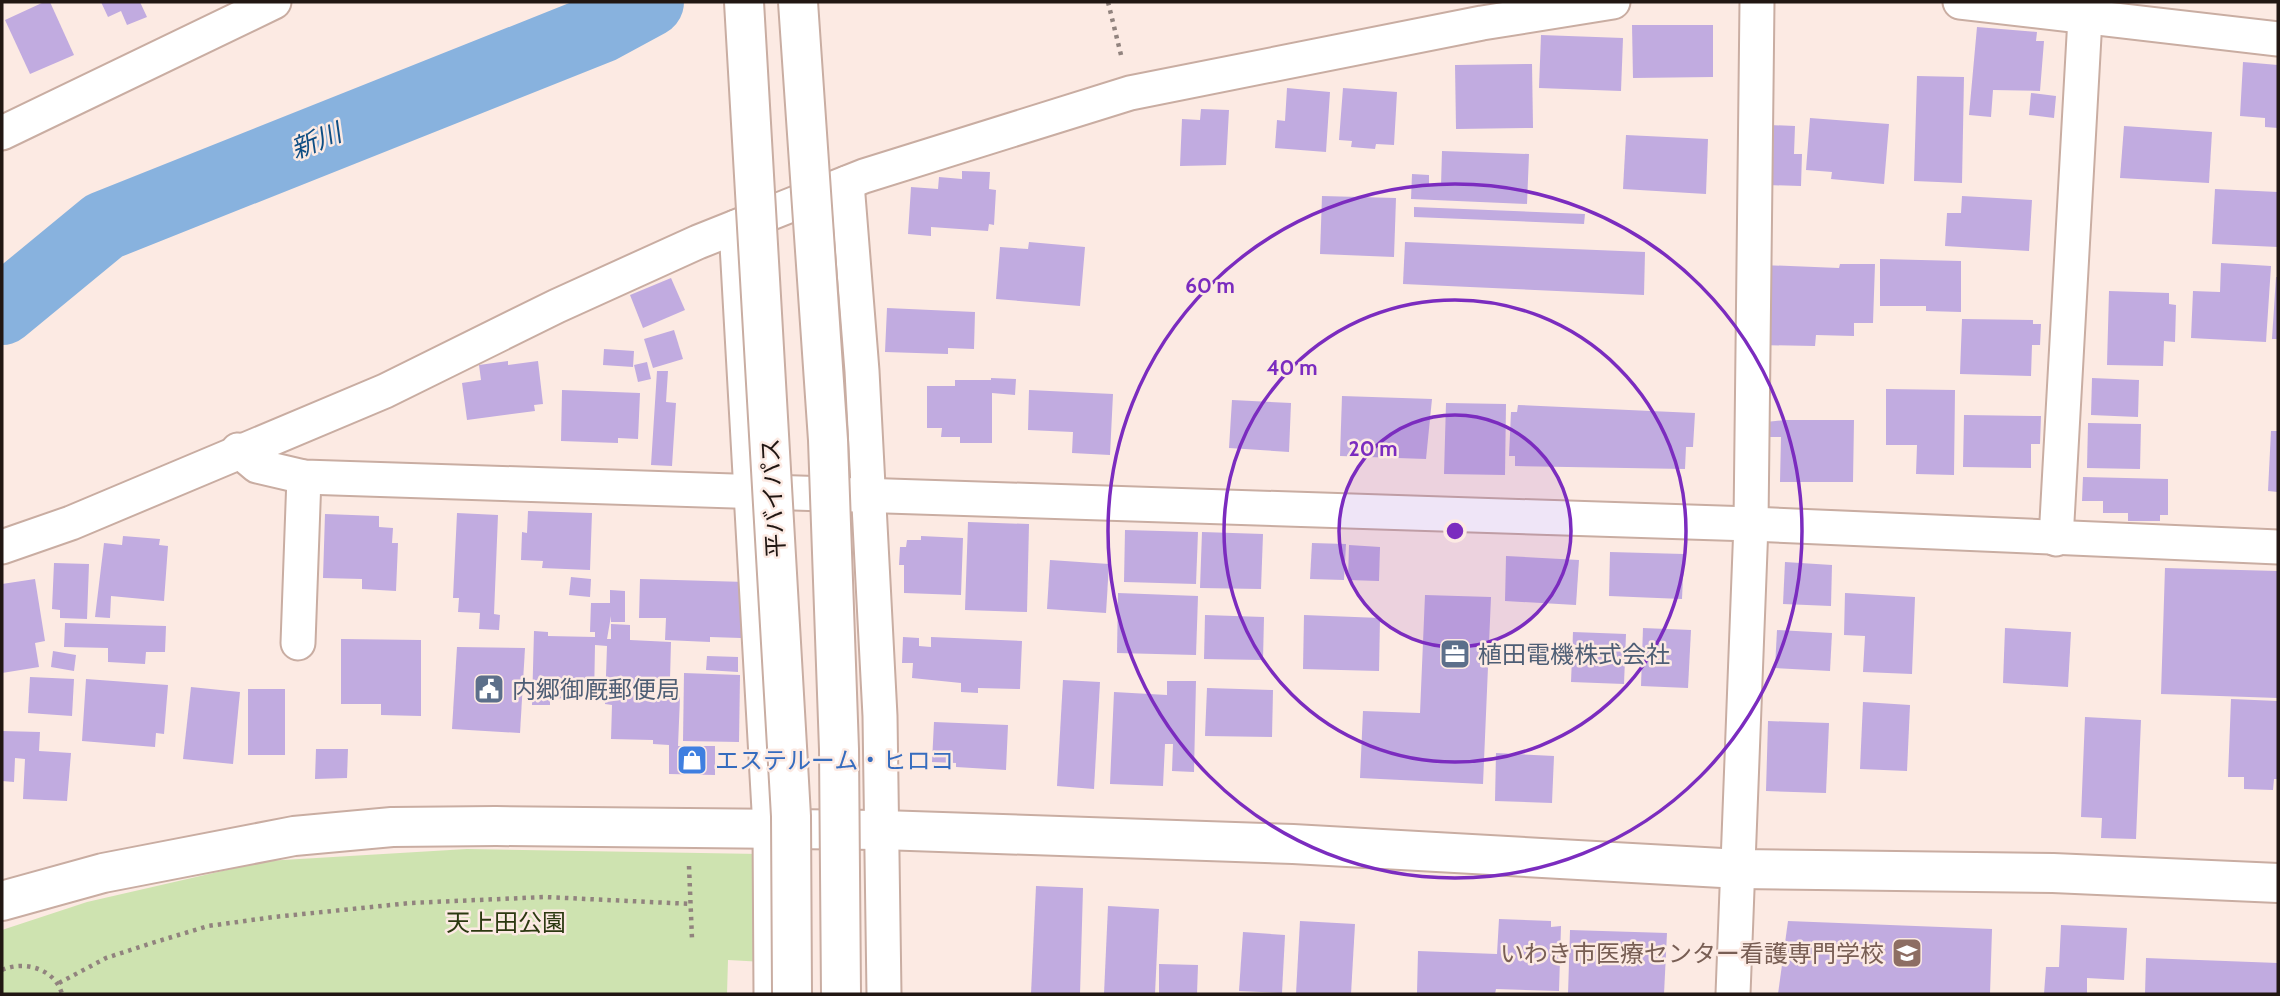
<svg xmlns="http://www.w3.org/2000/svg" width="2280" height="996" viewBox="0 0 2280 996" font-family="Cabin,'Noto Sans JP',sans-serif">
  <rect width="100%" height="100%" fill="#fceae3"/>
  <polygon fill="#cee3b0" points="467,849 760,854 764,962 728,960 727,994 2,994 2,930 87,902 266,861"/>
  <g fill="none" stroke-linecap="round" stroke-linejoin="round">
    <polyline stroke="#88b2de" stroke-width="70" points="2,310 104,226 601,28 649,2"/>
  </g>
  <g fill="#c1abe0">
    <polygon points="44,2 50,2 74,55 30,74 5,20"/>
    <polygon points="101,2 140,2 147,17 127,25 121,11 108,17"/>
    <polygon points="1632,25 1713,25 1713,77 1633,78"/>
    <polygon points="1977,27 2037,32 2036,41 2044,41 2040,91 1993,90 1991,117 1969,115"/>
    <polygon points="1541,35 1623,38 1621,91 1539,88"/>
    <polygon points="2243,62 2278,65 2278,128 2265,127 2265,118 2240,116"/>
    <polygon points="1532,64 1533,128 1456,129 1455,65"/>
    <polygon points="1917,76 1964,77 1962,183 1914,181"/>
    <polygon points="1287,88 1330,92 1326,152 1275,148 1277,120 1285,121"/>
    <polygon points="1343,88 1397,92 1394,145 1376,144 1375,149 1351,147 1352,141 1339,140"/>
    <polygon points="2031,93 2056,96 2054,118 2029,115"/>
    <polygon points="1201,109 1229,110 1226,165 1180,166 1182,119 1200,120"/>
    <polygon points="1810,118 1889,124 1884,184 1831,179 1832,172 1806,170"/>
    <polygon points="1769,125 1795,126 1794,154 1802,154 1801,186 1767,185"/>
    <polygon points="2124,126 2212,132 2209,183 2120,178"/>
    <polygon points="1626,135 1708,139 1706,194 1623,189"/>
    <polygon points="1442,151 1529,154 1527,204 1411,199 1412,174 1429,175 1429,185 1441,186"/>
    <polygon points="962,171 990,172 989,189 996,190 994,225 989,224 988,231 931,227 931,236 908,234 911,187 938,189 939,177 962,179"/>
    <polygon points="2215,189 2278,192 2278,247 2212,244"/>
    <polygon points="1322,196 1396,198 1394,257 1320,254"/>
    <polygon points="1962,196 2032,200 2029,251 1945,246 1947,213 1961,213"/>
    <polygon points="1414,207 1585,214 1584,224 1414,217"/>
    <polygon points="1029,242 1085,247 1080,306 996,299 1000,247 1028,249"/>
    <polygon points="1405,242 1645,252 1644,295 1403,284"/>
    <polygon points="1880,259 1961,261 1961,312 1926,311 1926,306 1880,306"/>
    <polygon points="2221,263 2271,266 2266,342 2191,338 2193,291 2220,292"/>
    <polygon points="1840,264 1875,264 1873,323 1854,323 1854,336 1816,335 1815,346 1759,345 1762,265 1839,268"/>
    <polygon points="2276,277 2278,277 2278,339 2272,339"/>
    <polygon points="671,278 685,310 643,328 630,295"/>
    <polygon points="2109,291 2169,293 2169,304 2176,305 2175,342 2164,341 2163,366 2107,365"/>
    <polygon points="887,308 975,312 974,349 948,348 948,354 885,352"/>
    <polygon points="1962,319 2033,320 2033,324 2041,324 2040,345 2032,345 2031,376 1960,374"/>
    <polygon points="674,330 683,359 653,368 644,339"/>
    <polygon points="604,349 634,351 633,367 603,365"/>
    <polygon points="508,361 508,365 538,361 543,404 534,405 535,411 467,420 462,383 481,380 479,365"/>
    <polygon points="647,362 651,379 638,382 634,365"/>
    <polygon points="657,371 668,371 666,402 676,403 672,466 651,465"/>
    <polygon points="991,378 1016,379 1015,395 992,393 992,443 960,443 960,437 941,437 942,428 927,428 927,386 955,386 955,380 991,380"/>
    <polygon points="2092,378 2139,380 2138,417 2091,415"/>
    <polygon points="1886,389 1955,390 1954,475 1916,474 1917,445 1886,445"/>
    <polygon points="562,390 640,393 638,439 618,438 618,443 561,441"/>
    <polygon points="1029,390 1113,394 1110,455 1072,453 1073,432 1028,430"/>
    <polygon points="1342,396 1432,399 1426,459 1340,456"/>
    <polygon points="1232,400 1291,403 1289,452 1229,448"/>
    <polygon points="1446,403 1506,404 1505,475 1444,474"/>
    <polygon points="1518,405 1695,413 1693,447 1686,447 1685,469 1515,466 1515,456 1509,456 1511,412 1517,412"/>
    <polygon points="1964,415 2041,416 2040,444 2031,444 2031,468 1963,467"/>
    <polygon points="1786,420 1854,420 1853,482 1780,482 1781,437 1765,437 1766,422"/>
    <polygon points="2088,423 2141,424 2140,469 2087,468"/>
    <polygon points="2271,431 2278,431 2278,492 2268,491"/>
    <polygon points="2083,477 2168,479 2168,515 2160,515 2160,521 2128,521 2128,513 2103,513 2103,501 2082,501"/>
    <polygon points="528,511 592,513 590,570 542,568 543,561 521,560 522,532 527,533"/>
    <polygon points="457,513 498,515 494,614 500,615 499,630 479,629 480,613 458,612 459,598 453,598"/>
    <polygon points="325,514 379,516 379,527 393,528 392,543 398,543 396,591 362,589 362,579 323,578"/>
    <polygon points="968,522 1029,524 1027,612 965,610"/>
    <polygon points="1125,530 1198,532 1196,584 1124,582"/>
    <polygon points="1202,532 1263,534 1261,589 1200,588"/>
    <polygon points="123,536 160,539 159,545 168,546 164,601 111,596 110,618 95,617 104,543 122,545"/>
    <polygon points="921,536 963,538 961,595 904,593 904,565 899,565 900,547 906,547 907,540 921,540"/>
    <polygon points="1312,543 1346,544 1344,580 1310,579"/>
    <polygon points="1349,545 1380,547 1379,581 1348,580"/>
    <polygon points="1610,552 1684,554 1682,599 1609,596"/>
    <polygon points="1506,556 1579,560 1576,605 1505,601"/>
    <polygon points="1050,560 1109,564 1106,613 1047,609"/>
    <polygon points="1785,562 1832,565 1831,606 1783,604"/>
    <polygon points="54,563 89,564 87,619 60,618 60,610 52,609"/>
    <polygon points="2165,568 2278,571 2278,698 2161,694"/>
    <polygon points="571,577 591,579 590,597 569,595"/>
    <polygon points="35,579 45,641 35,643 39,667 2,673 2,584"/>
    <polygon points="640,579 746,582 745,618 741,618 741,638 710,637 710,642 665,640 666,618 639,618"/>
    <polygon points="610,590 625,591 625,622 611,622 611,616 607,639 611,639 611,624 630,625 630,640 671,642 670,679 635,677 634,695 680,697 678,746 715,746 715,775 669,774 669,745 653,744 653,740 611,739 612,705 605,704 607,646 595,645 594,699 550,698 550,705 532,705 534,631 548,632 548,636 595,637 595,632 590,632 591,603 610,603"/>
    <polygon points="1118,593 1198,596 1196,655 1117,653"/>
    <polygon points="1845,593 1915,597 1912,674 1863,672 1865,636 1844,635"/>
    <polygon points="1425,595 1491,597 1483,784 1360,778 1363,711 1420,713"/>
    <polygon points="1205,615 1264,617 1263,660 1204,659"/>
    <polygon points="1304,615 1380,618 1379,671 1303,669"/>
    <polygon points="65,623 166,626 165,652 146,652 145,664 108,662 108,648 64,647"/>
    <polygon points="1643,628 1691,630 1688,688 1641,686"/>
    <polygon points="2005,628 2071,632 2068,687 2003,683"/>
    <polygon points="1777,630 1832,633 1830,671 1775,668"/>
    <polygon points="1573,632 1626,634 1624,684 1571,682"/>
    <polygon points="903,637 919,638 919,646 931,647 931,637 1022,641 1020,689 978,688 978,693 961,692 961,683 912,678 913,663 902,663"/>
    <polygon points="341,639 421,640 421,716 381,715 381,704 341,704"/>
    <polygon points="457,647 525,648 520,733 452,729"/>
    <polygon points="53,651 76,655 74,671 51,667"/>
    <polygon points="707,656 738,657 738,672 706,670"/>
    <polygon points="684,673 740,675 739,742 683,741"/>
    <polygon points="30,677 74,679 72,716 28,713"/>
    <polygon points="86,679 168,685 164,734 156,733 155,747 82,741"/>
    <polygon points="1063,680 1100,682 1094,789 1057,786"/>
    <polygon points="1167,681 1196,681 1194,772 1172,771 1173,744 1165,744 1163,786 1110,784 1114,692 1167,695"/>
    <polygon points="191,687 240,692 233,764 183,759"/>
    <polygon points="1207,688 1273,690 1272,737 1205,736"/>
    <rect x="248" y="689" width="37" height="66"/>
    <polygon points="2231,699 2278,701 2278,779 2274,779 2273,790 2244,789 2244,777 2228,777"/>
    <polygon points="1863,702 1910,705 1907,771 1860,769"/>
    <polygon points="2085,717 2141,720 2136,839 2101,838 2102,818 2081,817"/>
    <polygon points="1768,721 1829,723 1826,793 1766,791"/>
    <polygon points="934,722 1008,725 1006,770 956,767 956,763 932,762"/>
    <polygon points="2,731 40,732 39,751 71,753 67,801 23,799 25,759 15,758 14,782 2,781"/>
    <polygon points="316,749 348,749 347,778 315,779"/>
    <polygon points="1496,753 1554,756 1552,803 1495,801"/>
    <polygon points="1036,886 1083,888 1080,994 1031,994"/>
    <polygon points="1108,906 1159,909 1155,994 1104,994"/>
    <polygon points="1499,919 1551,921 1551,927 1561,926 1559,991 1496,989 1495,994 1417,993 1418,951 1497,954"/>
    <polygon points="1300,921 1355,924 1351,994 1296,994"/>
    <polygon points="1788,921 1992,929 1990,994 1778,994"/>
    <polygon points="2061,925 2127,928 2124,980 2087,978 2087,994 2044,994 2046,967 2059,967"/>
    <polygon points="1570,930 1667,933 1664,994 1568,994"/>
    <polygon points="1243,932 1285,935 1282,993 1239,991"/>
    <polygon points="2146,958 2278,963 2278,994 2145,994"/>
    <polygon points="1159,964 1198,965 1197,994 1159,994"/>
  </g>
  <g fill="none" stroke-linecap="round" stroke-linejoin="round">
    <g stroke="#c9ada2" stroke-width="37">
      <g id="street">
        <polyline points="1960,2 2278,39"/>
        <polyline points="2,133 274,2"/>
        <polyline points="847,183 862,371 880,716 884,994"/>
        <polyline points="736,227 770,828 771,994"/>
        <polyline points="238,450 257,466 304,477 1751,524 2278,547"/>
        <polyline points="2056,539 2085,18"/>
        <polyline points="2,547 71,523 385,391 557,306 698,242 864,176 1130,93 1482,23 1613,2"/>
        <polyline points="298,643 304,477"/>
        <polyline points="1733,994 1751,524 1757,2"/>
      </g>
    </g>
    <g stroke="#c9ada2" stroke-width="42">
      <polyline id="secondary" points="2,901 103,873 294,836 392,827 496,826 882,830 1293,844 1740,869 2053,873 2278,883"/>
    </g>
    <g stroke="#91837e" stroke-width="4.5" stroke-dasharray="3.5 5" stroke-linecap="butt">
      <polyline points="1108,2 1122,59"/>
      <polyline points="689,866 692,939"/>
      <path d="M 2,970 C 25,960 55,969 62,994"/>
      <polyline points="59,983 106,958 149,944 208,926 274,917 410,903 545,897 692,904"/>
    </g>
    <use href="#street" stroke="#fff" stroke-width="33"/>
    <use href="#secondary" stroke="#fff" stroke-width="38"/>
    <g stroke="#c9ada2" stroke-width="42" stroke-linecap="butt">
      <g id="highway-bridge">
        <polyline points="744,2 791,816 792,994"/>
        <polyline points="798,2 828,440 839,749 841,994"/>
      </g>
    </g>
    <use href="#highway-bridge" stroke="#fff" stroke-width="38"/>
  </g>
  <circle cx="1455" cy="531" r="116" fill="#7b2cbf" fill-opacity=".12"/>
  <g fill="none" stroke="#7b2cbf" stroke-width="3.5">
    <circle cx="1455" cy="531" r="116"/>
    <circle cx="1455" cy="531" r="231"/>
    <circle cx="1455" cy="531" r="347"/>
  </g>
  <defs>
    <g id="office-square" transform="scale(1.575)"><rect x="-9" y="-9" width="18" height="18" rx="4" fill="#5c6f8a" stroke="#fceae3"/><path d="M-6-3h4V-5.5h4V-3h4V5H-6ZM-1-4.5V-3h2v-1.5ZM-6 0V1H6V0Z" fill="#fff"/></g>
    <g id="civic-square" transform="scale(1.575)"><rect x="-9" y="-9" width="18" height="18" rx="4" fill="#5c6f8a" stroke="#fceae3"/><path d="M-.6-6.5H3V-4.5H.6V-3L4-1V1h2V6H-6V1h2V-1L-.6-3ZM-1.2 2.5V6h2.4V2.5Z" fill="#fff"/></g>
    <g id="shop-square" transform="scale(1.575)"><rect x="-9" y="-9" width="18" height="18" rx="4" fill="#3f7fe0" stroke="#fceae3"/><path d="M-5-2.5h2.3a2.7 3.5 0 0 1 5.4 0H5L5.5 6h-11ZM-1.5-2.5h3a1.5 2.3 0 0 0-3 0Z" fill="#fff"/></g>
    <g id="university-square" transform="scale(1.575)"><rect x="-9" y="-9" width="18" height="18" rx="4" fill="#8d6e63" stroke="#fceae3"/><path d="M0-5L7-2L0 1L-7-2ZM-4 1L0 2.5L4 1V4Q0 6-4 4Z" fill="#fff"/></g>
  </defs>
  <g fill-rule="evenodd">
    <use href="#office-square" x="1455" y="654"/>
    <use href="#civic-square" x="489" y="689"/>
    <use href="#shop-square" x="692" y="760"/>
    <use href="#university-square" x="1907" y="953"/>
  </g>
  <g text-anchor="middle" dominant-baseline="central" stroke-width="5" stroke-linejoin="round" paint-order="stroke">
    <g font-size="24" fill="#211713" stroke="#fceae3">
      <text transform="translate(773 498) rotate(-93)">平バイパス</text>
    </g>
    <g font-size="24" fill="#4e5e75" stroke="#fceae3" text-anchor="start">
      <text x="1478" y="654">植田電機株式会社</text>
      <text x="512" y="689">内郷御厩郵便局</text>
    </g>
    <g font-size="24" fill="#366cbe" stroke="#fceae3" text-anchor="start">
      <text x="715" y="760">エステルーム・ヒロコ</text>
    </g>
    <g font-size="24" fill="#2b3910" stroke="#fceae3">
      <text x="506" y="922">天上田公園</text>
    </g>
    <g font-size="24" fill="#785e54" stroke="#fceae3" text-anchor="end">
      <text x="1884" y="953">いわき市医療センター看護専門学校</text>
    </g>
    <g font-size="26" font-style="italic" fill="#0e4d83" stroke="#fceae3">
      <text transform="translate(316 141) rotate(-22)">新川</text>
    </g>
  </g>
  <circle cx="1455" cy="531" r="10" fill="#7b2cbf" stroke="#fceae3" stroke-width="3.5"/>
  <g font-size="21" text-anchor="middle" font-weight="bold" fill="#7b2cbf" stroke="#fceae3" stroke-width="5" stroke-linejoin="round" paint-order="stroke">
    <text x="1210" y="293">60 m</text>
    <text x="1292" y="375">40 m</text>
    <text x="1373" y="456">20 m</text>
  </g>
  <rect width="2280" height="996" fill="none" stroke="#211713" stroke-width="7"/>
</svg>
